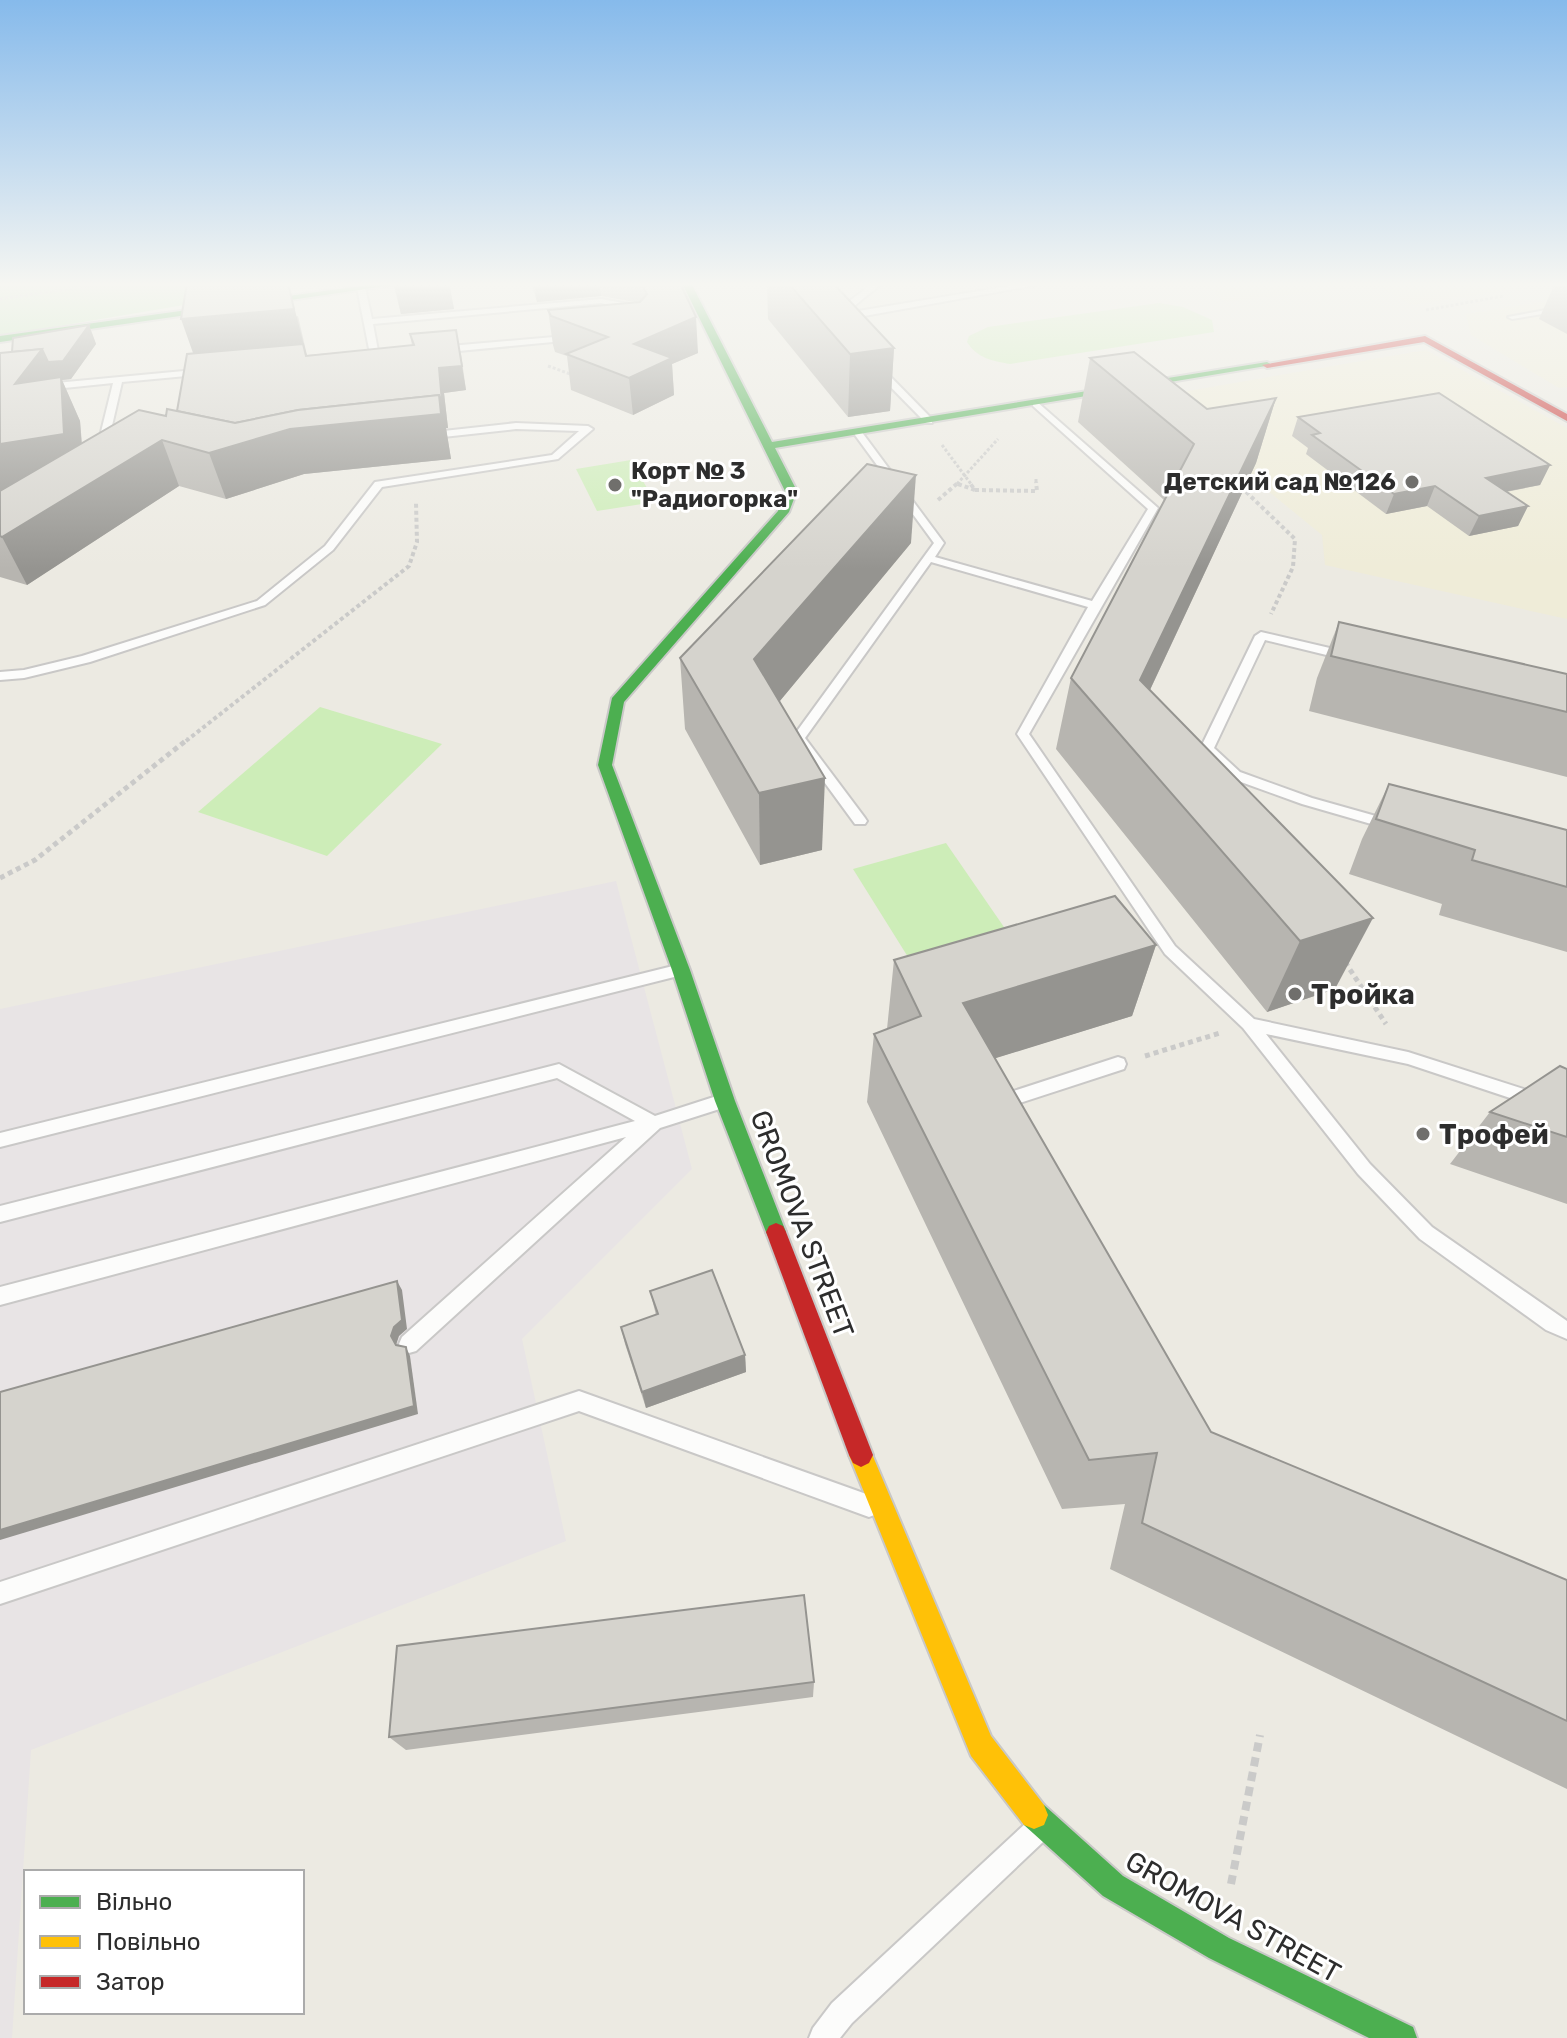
<svg xmlns="http://www.w3.org/2000/svg" width="1567" height="2038" viewBox="0 0 1567 2038" font-family="Rubik,sans-serif">
  <rect width="100%" height="100%" fill="#eceae2"/>
  <polygon fill="#e8e4e5" points="616,881 692,1169 522,1339 566,1541 31,1750 12,2038 0,2038 0,1009"/>
  <g fill="#efecd8">
    <polygon points="1203,283 1548,283 1412,305 1375,284 1226,302"/>
    <polygon points="1567,298 1567,387 1559,388 1471,335 1466,314"/>
    <polygon points="1426,350 1567,428 1567,619 1325,565 1322,535 1153,397"/>
  </g>
  <polygon fill="#c3e9ba" points="0,283 241,283 214,300 0,336"/>
  <g fill="#cdedb8">
    <path d="M 1159,303 L 1183,307 L 1212,320 L 1214,332 L 1010,364 C 992,361 977,358 967,342 L 969,336 L 988,327 Z"/>
    <polygon points="631,460 655,502 597,511 576,469"/>
    <polygon points="320,707 442,744 327,856 198,812"/>
    <polygon points="946,843 1006,930 908,957 853,869"/>
  </g>
  <g fill="none" stroke-linecap="round" stroke-linejoin="round">
    <g stroke="#c9c8c7" stroke-width="4">
      <g id="lane">
        <polygon points="356,283 364,283 372,319 601,299 635,305 638,311 634,313 629,309 601,303 373,324 379,356 360,360 356,357 357,355 370,354"/>
        <polygon points="873,283 882,283 846,313 1027,283 1047,283 842,320 838,310"/>
        <polygon points="1567,306 1567,310 1512,319 1508,317"/>
        <polygon points="577,335 578,337 574,340 438,353 434,350 438,347"/>
        <polygon points="874,366 880,366 932,419 932,423 926,423 874,370"/>
        <polygon points="205,369 208,370 208,374 122,382 111,430 126,434 128,436 123,439 101,432 113,383 45,390 41,387 45,384"/>
        <polygon points="1036,401 1158,508 1029,734 1175,946 1254,1019 1408,1052 1567,1103 1567,1117 1408,1064 1266,1034 1370,1164 1432,1227 1567,1321 1567,1339 1546,1330 1420,1239 1358,1174 1243,1028 1165,954 1017,734 1088,607 931,562 805,738 865,818 867,821 865,824 855,824 792,738 934,543 855,435 855,431 861,431 944,543 935,557 1092,601 1148,509 1033,406 1033,402"/>
        <polygon points="516,423 588,426 593,429 558,459 382,487 333,550 265,605 90,662 24,678 0,680 0,672 24,670 82,656 257,601 325,546 375,482 552,455 579,431 516,429 425,439 420,436 425,433"/>
        <polygon points="1261,632 1351,653 1353,656 1347,660 1265,640 1214,748 1240,772 1312,798 1397,822 1399,825 1397,828 1392,830 1302,804 1230,778 1202,752 1200,749 1255,636"/>
        <polygon points="681,964 686,966 689,970 686,974 0,1147 0,1133"/>
        <polygon points="1118,1057 1124,1059 1126,1064 1124,1069 998,1110 992,1108 990,1103 992,1098"/>
        <polygon points="559,1064 655,1116 723,1094 729,1096 731,1101 729,1106 660,1128 416,1351 409,1353 402,1351 399,1344 402,1337 626,1137 0,1305 0,1287 635,1121 557,1078 0,1222 0,1206"/>
        <polygon points="579,1391 869,1495 877,1498 880,1506 877,1514 869,1517 579,1411 0,1604 0,1582"/>
        <polygon points="1034,1820 1043,1824 1047,1833 1043,1842 852,2023 840,2038 809,2038 813,2028 832,2003 1025,1824"/>
      </g>
    </g>
    <g stroke="#c9c8c7" stroke-width="4">
      <g id="fast">
        <polygon points="382,283 407,283 0,342 0,336"/>
        <polygon points="682,283 691,283 772,442 1267,362 1272,365 775,448 797,491 789,512 624,702 612,765 690,970 735,1101 786,1232 783,1238 776,1241 769,1238 766,1232 715,1101 672,970 598,765 612,698 778,511 785,491"/>
        <polygon points="1034,1801 1044,1805 1123,1876 1229,1938 1413,2027 1417,2038 1369,2038 1209,1958 1103,1896 1024,1825 1020,1815 1024,1805"/>
      </g>
    </g>
    <g stroke="#c9c8c7" stroke-width="4">
      <polygon id="slow" points="861,1443 869,1447 991,1736 1044,1805 1048,1815 1044,1825 1034,1829 1024,1825 971,1756 849,1455 853,1447"/>
    </g>
    <g stroke="#c9c8c7" stroke-width="4">
      <g id="jam">
        <polygon points="1425,336 1567,414 1567,421 1424,342 1267,368 1262,365"/>
        <polygon points="776,1223 783,1226 786,1232 873,1455 869,1463 861,1467 853,1463 849,1455 766,1232 769,1226"/>
      </g>
    </g>
    <g stroke="#cacac9" stroke-width="3" stroke-dasharray="3 2" stroke-linecap="butt">
      <polyline points="0,299 108,283"/>
      <polyline points="1426,310 1503,296"/>
      <polyline points="548,366 573,375"/>
      <polyline points="942,445 971,484"/>
      <polyline points="1036,479 1036,484"/>
      <polyline points="957,484 998,439"/>
    </g>
    <g stroke="#cacac9" stroke-width="4" stroke-dasharray="4 3" stroke-linecap="butt">
      <polyline points="958,484 975,490 969,482"/>
      <polyline points="1241,487 1295,539 1293,567 1271,614"/>
      <polyline points="975,490 1037,491 1036,482"/>
      <polyline points="938,500 959,482"/>
      <polyline points="186,741 409,566 417,542 416,503"/>
    </g>
    <g stroke="#cacac9" stroke-width="5" stroke-dasharray="5 4" stroke-linecap="butt">
      <polyline points="0,878 35,860 188,739"/>
      <polyline points="1345,962 1386,1024"/>
      <polyline points="1145,1056 1220,1033"/>
    </g>
    <polyline stroke="#cacac9" stroke-width="8" stroke-dasharray="9 6" stroke-linecap="butt" points="1231,1884 1260,1735"/>
    <use href="#lane" fill="#fcfcfb" fill-rule="evenodd"/>
    <use href="#fast" fill="#4caf50" fill-rule="evenodd"/>
    <use href="#slow" fill="#ffc107" fill-rule="evenodd"/>
    <use href="#jam" fill="#c62828" fill-rule="evenodd"/>
  </g>
  <g fill="#b7b5b0">
    <polygon points="393,283 449,283 454,309 401,314"/>
    <polygon points="531,283 680,283 698,353 672,364 674,395 633,415 571,390 567,356 555,352 553,345 548,310 635,302 601,296 537,302"/>
    <polygon points="767,283 833,283 894,348 890,411 848,417 768,319"/>
    <polygon points="1555,283 1567,283 1567,334 1539,319"/>
    <polygon points="298,316 307,355 412,346 410,334 461,354 466,390 444,393 448,428 446,428 451,459 304,474 226,499 179,486 27,585 0,577 0,353 12,352 89,325 96,344 71,379 62,380 80,421 82,443 166,416 177,411 193,354"/>
    <polygon points="1090,358 1207,409 1276,398 1256,463 1150,690 1335,989 1267,1012 1056,749 1071,678 1164,500 1078,422"/>
    <polygon points="1298,417 1550,465 1540,485 1506,492 1528,506 1518,526 1469,536 1427,506 1386,514 1306,454 1308,448 1292,436"/>
    <polygon points="911,543 779,702 822,850 760,865 685,729 680,658"/>
    <polygon points="1339,622 1567,674 1567,777 1309,711 1317,678"/>
    <polygon points="1389,784 1567,830 1567,952 1439,915 1442,904 1349,874 1362,839"/>
    <polygon points="1156,945 1132,1016 995,1058 1211,1432 1567,1580 1567,1789 1110,1569 1125,1504 1062,1509 867,1102 874,1034 887,1029 894,960"/>
    <polygon points="1567,1069 1567,1204 1450,1164 1490,1112"/>
    <polygon points="650,1291 745,1355 746,1372 646,1408 625,1344 621,1327 656,1315"/>
    <polygon points="814,1682 813,1697 406,1750 389,1737"/>
  </g>
  <g fill="#959490">
    <polygon points="288,283 307,357 198,367 181,319"/>
    <polygon points="394,283 449,283 454,309 401,314"/>
    <polygon points="534,283 599,283 601,296 537,302"/>
    <polygon points="696,317 698,353 672,364 674,395 633,415 629,378 634,344"/>
    <polygon points="89,325 96,344 71,379 62,380 80,421 84,480 0,494 0,444 15,384 42,349"/>
    <polygon points="456,330 466,390 444,393 448,428 446,428 451,459 304,474 226,499 209,453 439,368"/>
    <polygon points="894,348 890,411 848,417 850,354"/>
    <polygon points="1276,398 1256,463 1126,741 1140,680"/>
    <polygon points="162,440 179,486 27,585 2,537"/>
    <polygon points="1550,465 1540,485 1477,497 1486,478"/>
    <polygon points="916,475 911,543 755,731 754,659"/>
    <polygon points="1435,486 1427,506 1386,514 1394,494"/>
    <polygon points="1528,506 1518,526 1469,536 1479,516"/>
    <polygon points="825,778 822,850 760,865 759,793"/>
    <polygon points="1373,918 1335,989 1267,1012 1300,941"/>
    <polygon points="1156,945 1132,1016 951,1072 963,1003"/>
    <polygon points="397,1281 402,1290 407,1329 399,1336 396,1345 391,1336"/>
    <polygon points="406,1347 410,1356 418,1414 0,1540 0,1530"/>
    <polygon points="745,1355 746,1372 646,1408 642,1392"/>
  </g>
  <g fill="#d5d3cd" stroke="#959490" stroke-width="2">
    <polygon points="187,283 288,283 294,309 181,319"/>
    <polygon points="641,283 680,283 696,317 634,344 672,358 629,378 566,354 608,337 551,316 548,310 640,302 647,294"/>
    <polygon points="788,283 833,283 894,348 850,354"/>
    <polygon points="89,325 63,361 48,362 42,349 12,352 13,338"/>
    <polygon points="456,330 462,366 439,368 442,402 441,402 439,395 298,410 235,423 177,411 187,354 303,344 306,356 414,345 410,334"/>
    <polygon points="42,349 15,384 61,377 64,434 0,444 0,353"/>
    <polygon points="1134,352 1207,409 1276,398 1140,680 1373,918 1300,941 1071,678 1194,444 1090,358"/>
    <polygon points="1439,393 1550,465 1486,478 1528,506 1479,516 1435,486 1394,494 1312,435 1320,433 1298,417"/>
    <polygon points="439,395 441,414 290,429 209,453 162,440 2,537 0,536 0,491 139,410 166,416 167,409 235,423 298,410"/>
    <polygon points="867,464 916,475 754,659 825,778 759,793 680,658"/>
    <polygon points="1339,622 1567,674 1567,712 1331,656"/>
    <polygon points="1389,784 1567,830 1567,887 1472,860 1475,850 1376,819"/>
    <polygon points="1115,896 1156,945 963,1003 1211,1432 1567,1580 1567,1721 1142,1523 1157,1453 1089,1460 874,1034 921,1016 894,960"/>
    <polygon points="1560,1066 1567,1069 1567,1137 1490,1112"/>
    <polygon points="712,1270 745,1355 642,1392 621,1327 658,1314 650,1291"/>
    <polygon points="397,1281 402,1320 394,1327 391,1336 396,1345 406,1347 414,1406 0,1530 0,1392"/>
    <polygon points="804,1595 814,1682 389,1737 397,1646"/>
  </g>
  <linearGradient id="sky" x2="0" y2="1"><stop stop-color="#86baeb"/><stop offset="0.5" stop-color="#f6f6f2"/><stop offset="1" stop-color="#f6f6f2" stop-opacity="0"/></linearGradient>
  <rect width="1567" height="569" fill="url(#sky)"/>
  <g fill="#706f6c" stroke="#fff" stroke-width="3">
    <circle cx="1412" cy="482" r="8"/>
    <circle cx="615" cy="485" r="8"/>
    <circle cx="1295" cy="994" r="8"/>
    <circle cx="1423" cy="1134" r="8"/>
  </g>
  <g text-anchor="middle" dominant-baseline="central" stroke-width="6" stroke-linejoin="round" paint-order="stroke">
    <g font-size="24" font-weight="bold" fill="#2d2d2d" stroke="#fff" text-anchor="start">
      <text x="631" y="471">Корт № 3<tspan x="631" dy="28">"Радиогорка"</tspan></text>
      <text x="1396" y="482" text-anchor="end">Детский сад №126</text>
    </g>
    <g font-size="28" font-weight="bold" fill="#2d2d2d" stroke="#fff" text-anchor="start">
      <text x="1311" y="994">Тройка</text>
      <text x="1439" y="1134">Трофей</text>
    </g>
    <g font-size="28" fill="#2d2d2d" stroke="#fff">
      <text transform="translate(802 1224) rotate(69)">GROMOVA STREET</text>
      <text transform="translate(1233 1917) rotate(29)">GROMOVA STREET</text>
    </g>
  </g>
  <rect x="24" y="1870" width="280" height="144" fill="#ffffff" stroke="#ababab" stroke-width="2"/>
  <rect x="40" y="1896" width="40" height="12" fill="#4caf50" stroke="#ababab" stroke-width="2"/>
  <text x="96" y="1910" font-size="24" fill="#2d2d2d">Вільно</text>
  <rect x="40" y="1936" width="40" height="12" fill="#ffc107" stroke="#ababab" stroke-width="2"/>
  <text x="96" y="1950" font-size="24" fill="#2d2d2d">Повільно</text>
  <rect x="40" y="1976" width="40" height="12" fill="#c62828" stroke="#ababab" stroke-width="2"/>
  <text x="96" y="1990" font-size="24" fill="#2d2d2d">Затор</text>
</svg>
